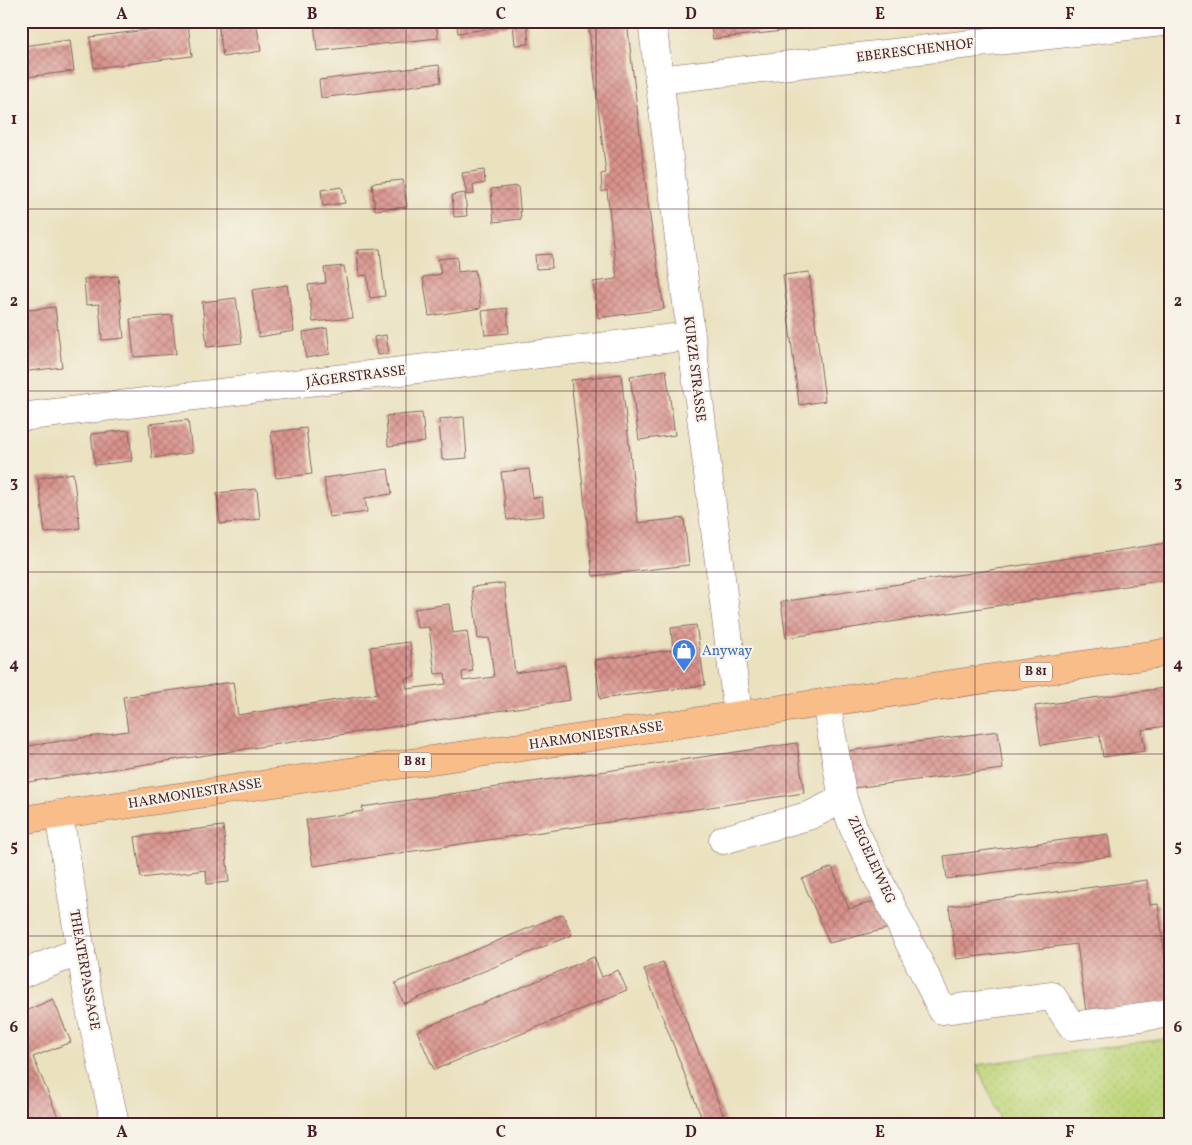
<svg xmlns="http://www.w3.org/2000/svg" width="1192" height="1145" viewBox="0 0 1192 1145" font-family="Vollkorn,serif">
  <defs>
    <pattern id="garden-dots" width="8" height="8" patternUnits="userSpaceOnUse" patternTransform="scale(1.25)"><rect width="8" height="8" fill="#bed67a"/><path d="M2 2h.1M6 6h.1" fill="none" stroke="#a5b76a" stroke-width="1.8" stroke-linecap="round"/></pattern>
    <pattern id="building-cross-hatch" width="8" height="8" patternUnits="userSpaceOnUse" patternTransform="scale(1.25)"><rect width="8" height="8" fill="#d9938c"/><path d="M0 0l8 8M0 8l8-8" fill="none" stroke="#b27773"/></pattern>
  </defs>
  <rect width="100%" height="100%" fill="#f7f3e8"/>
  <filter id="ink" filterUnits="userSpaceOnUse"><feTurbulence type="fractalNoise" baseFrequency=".02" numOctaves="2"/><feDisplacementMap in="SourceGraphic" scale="10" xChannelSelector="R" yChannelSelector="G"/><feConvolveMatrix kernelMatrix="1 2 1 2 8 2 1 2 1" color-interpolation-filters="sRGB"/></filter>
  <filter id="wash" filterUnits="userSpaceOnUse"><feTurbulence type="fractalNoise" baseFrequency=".0096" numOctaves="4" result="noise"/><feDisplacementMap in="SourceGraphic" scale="20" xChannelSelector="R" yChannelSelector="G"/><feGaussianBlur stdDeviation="1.12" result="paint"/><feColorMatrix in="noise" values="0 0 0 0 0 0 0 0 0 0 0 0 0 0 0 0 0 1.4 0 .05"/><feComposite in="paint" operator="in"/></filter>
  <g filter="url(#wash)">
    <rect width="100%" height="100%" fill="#eae1bf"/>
    <polygon fill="url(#garden-dots)" stroke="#847a52" points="1171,1038 1171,1124 1002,1124 977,1065"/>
    <g id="blocks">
      <g fill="url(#building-cross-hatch)">
        <polygon points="218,21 256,21 261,51 223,57"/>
        <polygon points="314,21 436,21 438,38 317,51"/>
        <polygon points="456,21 534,21 534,22 527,23 529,44 515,45 513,25 458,33"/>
        <polygon points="588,21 627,21 648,204 664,309 598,318 593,282 617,279 607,190 602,192 601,174 606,173"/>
        <polygon points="710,21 853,21 853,23 713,39"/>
        <polygon points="188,25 192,56 94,68 90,37"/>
        <polygon points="70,40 74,71 26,77 22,46"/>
        <polygon points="439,65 441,82 321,98 319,80"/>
        <polygon points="484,170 485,183 473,185 474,194 467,195 462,173"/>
        <polygon points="403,180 407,207 375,210 372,183"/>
        <polygon points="518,186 521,219 494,222 491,189"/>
        <polygon points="342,187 345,203 323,206 321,190"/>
        <polygon points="465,193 467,216 454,217 452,195"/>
        <polygon points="380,249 385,296 370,298 367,275 359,276 357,250"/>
        <polygon points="551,254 552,268 536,269 535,255"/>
        <polygon points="457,257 458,272 475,270 481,308 429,316 423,277 441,274 438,259"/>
        <polygon points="344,266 353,318 313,322 308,285 326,283 324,268"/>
        <polygon points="809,272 825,401 799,405 783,275"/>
        <polygon points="118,276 124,338 102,340 99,304 86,305 84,279"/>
        <polygon points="287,285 294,331 259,337 252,290"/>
        <polygon points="236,298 242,343 207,347 202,302"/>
        <polygon points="55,307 62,367 21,372 21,311"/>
        <polygon points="507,308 509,333 485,335 482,311"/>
        <polygon points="172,315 176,354 134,357 130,319"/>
        <polygon points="327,328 330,354 306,358 303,332"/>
        <polygon points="386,335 389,354 377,355 374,337"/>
        <polygon points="666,370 675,435 639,440 630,376"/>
        <polygon points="621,374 638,523 684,518 689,565 593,576 571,380"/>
        <polygon points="422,413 425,442 388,446 386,416"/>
        <polygon points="464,417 467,458 442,460 439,419"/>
        <polygon points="188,420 192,453 152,458 149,424"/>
        <polygon points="306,428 312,474 276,478 271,432"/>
        <polygon points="129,430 132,461 95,465 91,434"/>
        <polygon points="388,469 392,494 365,498 367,512 329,517 324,478"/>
        <polygon points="529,469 533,498 542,497 544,516 507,520 501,472"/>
        <polygon points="73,473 80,528 45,533 38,478"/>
        <polygon points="257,489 260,519 220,524 217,493"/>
        <polygon points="1167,543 1171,579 786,638 781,602"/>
        <polygon points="504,583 515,673 565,665 570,700 21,783 21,747 128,731 123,697 233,682 238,715 377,694 370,647 410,642 415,677 405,679 407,689 446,684 445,673 435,674 429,627 417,628 414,609 449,604 453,633 467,631 473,671 462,672 463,681 494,677 489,638 478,639 472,587"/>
        <polygon points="696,625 705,685 600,699 595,660 673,650 671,628"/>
        <polygon points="1171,687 1171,725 1142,730 1145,751 1103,757 1100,736 1041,745 1035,706"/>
        <polygon points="998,731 1003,769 853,788 848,751"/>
        <polygon points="797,743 804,793 313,866 306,820 363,811 362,807"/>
        <polygon points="223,826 229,882 207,884 206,870 141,878 135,837"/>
        <polygon points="1108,834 1111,856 947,879 944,856"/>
        <polygon points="832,867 849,909 879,900 890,928 829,943 802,879"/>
        <polygon points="1147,880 1150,905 1158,904 1171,1001 1086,1012 1077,944 956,959 949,906"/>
        <polygon points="563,914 572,935 404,1004 395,983"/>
        <polygon points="594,957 602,977 618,970 627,990 434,1070 417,1031"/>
        <polygon points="663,962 727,1124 704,1124 644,969"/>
        <polygon points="53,999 71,1042 33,1057 61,1124 21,1124 21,1013"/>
      </g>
    </g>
  </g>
  <g filter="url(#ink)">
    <use href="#blocks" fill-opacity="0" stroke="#82635f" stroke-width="1"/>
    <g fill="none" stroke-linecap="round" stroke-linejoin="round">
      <g stroke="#82635f" stroke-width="29">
        <g id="minor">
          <polyline points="652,21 738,715"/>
          <polyline points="659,80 1171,21"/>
          <polyline points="21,417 690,336"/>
          <polyline points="826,702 843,799 854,829 942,1010 1052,996 1072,1026 1171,1013"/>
          <polyline points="59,814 90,1009 115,1124"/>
          <polyline points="723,840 811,815 843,799"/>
          <polyline points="21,974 81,951"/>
        </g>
      </g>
      <g stroke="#82635f" stroke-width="29">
        <polyline id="major" points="21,820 1171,652"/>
      </g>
      <use href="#minor" stroke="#fff" stroke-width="28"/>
      <use href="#major" stroke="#f8bd89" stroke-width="28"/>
    </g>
  </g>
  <path fill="none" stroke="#4a1f2b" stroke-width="1" stroke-opacity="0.55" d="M 217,21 L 217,1124M 406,21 L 406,1124M 596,21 L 596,1124M 786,21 L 786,1124M 975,21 L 975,1124M 21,209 L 1171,209M 21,391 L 1171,391M 21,572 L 1171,572M 21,754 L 1171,754M 21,936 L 1171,936"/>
  <defs>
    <g id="shop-pin" transform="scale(1.25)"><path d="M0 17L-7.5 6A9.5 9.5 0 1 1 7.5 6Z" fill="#3f7fe0" stroke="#f7f3e8"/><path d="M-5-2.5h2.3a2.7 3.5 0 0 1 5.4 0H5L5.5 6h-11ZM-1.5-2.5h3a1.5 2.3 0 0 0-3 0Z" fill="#fff"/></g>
  </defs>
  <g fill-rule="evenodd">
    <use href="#shop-pin" x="684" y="651"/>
  </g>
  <g text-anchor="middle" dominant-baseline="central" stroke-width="4.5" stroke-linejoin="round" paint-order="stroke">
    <g fill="#f7f3e8" stroke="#7e5f64" stroke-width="1">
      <rect x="1020" y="662.5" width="32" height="19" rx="4"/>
      <rect x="399" y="752.5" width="32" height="19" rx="4"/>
    </g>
    <g font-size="12" font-weight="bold" fill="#4a1f2b">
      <text x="1036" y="672">B 81</text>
      <text x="415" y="762">B 81</text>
    </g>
    <g font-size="14" fill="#4a1f2b" stroke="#f7f3e8">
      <text transform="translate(915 51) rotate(-7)">EBERESCHENHOF</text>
      <text transform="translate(694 369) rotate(83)">KURZE STRASSE</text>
      <text transform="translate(356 377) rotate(-7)">JÄGERSTRASSE</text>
      <text transform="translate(596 736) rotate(-8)">HARMONIESTRASSE</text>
      <text transform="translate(195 794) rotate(-9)">HARMONIESTRASSE</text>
      <text transform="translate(871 860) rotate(65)">ZIEGELEIWEG</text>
      <text transform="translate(84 970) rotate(80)">THEATERPASSAGE</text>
    </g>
    <g font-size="14" fill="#366cbe" stroke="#f7f3e8" text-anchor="start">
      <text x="702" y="651">Anyway</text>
    </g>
  </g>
  <rect width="1192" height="1145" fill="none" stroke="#f7f3e8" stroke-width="55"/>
  <rect x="28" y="28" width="1136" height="1090" fill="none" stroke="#4a1f2b" stroke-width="2"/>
  <g font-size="16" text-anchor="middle" font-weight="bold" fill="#4a1f2b">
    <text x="122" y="19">A</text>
    <text x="312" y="19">B</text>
    <text x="501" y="19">C</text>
    <text x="691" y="19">D</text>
    <text x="880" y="19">E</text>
    <text x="1070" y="19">F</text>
    <text x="14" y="124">1</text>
    <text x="1178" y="124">1</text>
    <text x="14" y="306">2</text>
    <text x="1178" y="306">2</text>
    <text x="14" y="487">3</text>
    <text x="1178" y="487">3</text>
    <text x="14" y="669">4</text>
    <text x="1178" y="669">4</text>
    <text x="14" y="851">5</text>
    <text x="1178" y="851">5</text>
    <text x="14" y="1032">6</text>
    <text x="1178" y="1032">6</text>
    <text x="122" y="1137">A</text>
    <text x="312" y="1137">B</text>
    <text x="501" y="1137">C</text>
    <text x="691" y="1137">D</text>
    <text x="880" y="1137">E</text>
    <text x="1070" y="1137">F</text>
  </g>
</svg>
